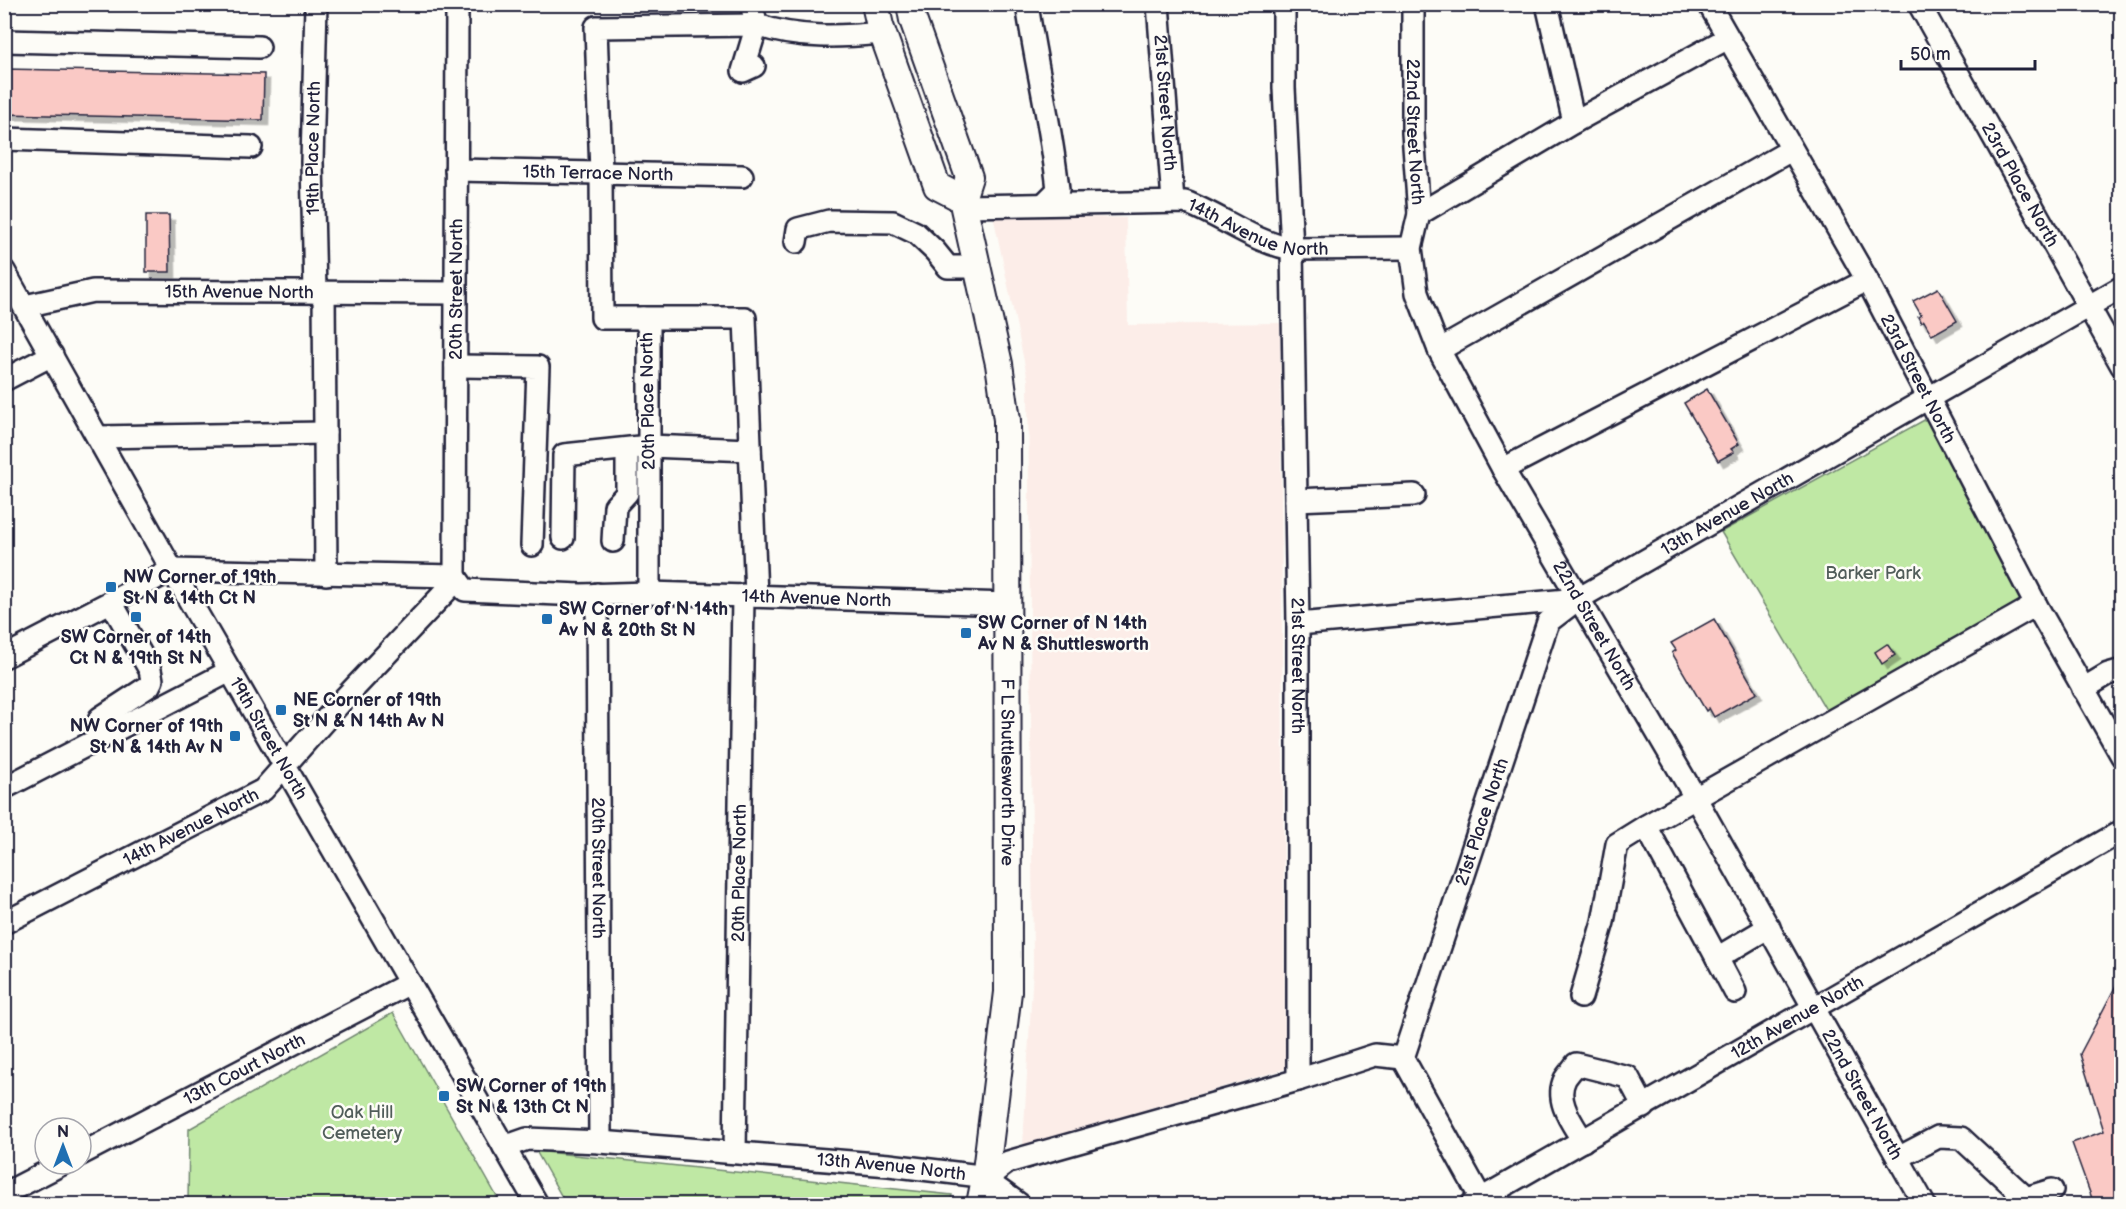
<svg xmlns="http://www.w3.org/2000/svg" width="2126" height="1209" viewBox="0 0 2126 1209" font-family="'Balsamiq Sans',sans-serif">
  <defs>
    <filter id="shadow"><feDropShadow dx="5.5" dy="5.5" stdDeviation="0" flood-color="#0004"/></filter>
  </defs>
  <rect width="100%" height="100%" fill="#fdfcf7"/>
  <filter id="ink" filterUnits="userSpaceOnUse"><feTurbulence type="fractalNoise" baseFrequency=".0167" numOctaves="2"/><feDisplacementMap in="SourceGraphic" scale="12" xChannelSelector="R" yChannelSelector="G"/><feConvolveMatrix kernelMatrix="1 2 1 2 8 2 1 2 1" color-interpolation-filters="sRGB"/></filter>
  <g filter="url(#ink)">
    <polygon fill="#fcede8" points="993,215 1126,218 1128,325 1280,323 1285,1069 1023,1145 1033,968 1028,380"/>
    <g fill="#bfe8a4" stroke="#708570" stroke-width="1.5">
      <polygon points="1937,413 2036,605 1832,720 1721,532"/>
      <polygon points="393,1013 501,1204 188,1204 189,1129"/>
      <polygon points="536,1151 952,1195 950,1204 566,1204"/>
    </g>
    <g fill="#fac9c5" stroke="#22223b" stroke-width="1.5" filter="url(#shadow)">
      <polygon points="4,69 264,74 263,120 4,114"/>
      <polygon points="146,215 169,215 170,272 146,272"/>
      <polygon points="1938,288 1957,321 1932,335 1924,321 1921,323 1918,317 1921,315 1913,301"/>
      <polygon points="1707,389 1739,444 1731,449 1734,452 1718,461 1684,403"/>
      <polygon points="1714,619 1757,693 1714,717 1709,708 1706,711 1672,653 1676,650 1671,643"/>
      <polygon points="1887,644 1895,655 1882,664 1875,652"/>
      <polygon points="2122,974 2122,1204 2094,1204 2072,1143 2104,1131 2080,1054"/>
    </g>
    <g fill="none" stroke-linecap="round" stroke-linejoin="round">
      <g stroke="#22223b" stroke-width="26">
        <g id="minor">
          <polyline points="751,4 757,25 743,71 754,66"/>
          <path d="M 1027,4 C 1036,67 1052,128 1058,190 L 1044,204"/>
          <path id="s1" d="M 1158,4 L 1173,201"/>
          <path id="s2" d="M 1284,4 L 1284,88 L 1292,249 L 1298,624 L 1298,1080"/>
          <path id="s3" d="M 1413,4 L 1413,133 L 1419,214 L 1411,248 L 1417,293 L 1439,350 L 1503,469 L 1695,797 L 1924,1204"/>
          <path id="s4" d="M 1709,4 L 1867,280 L 2036,605 L 2122,756"/>
          <path id="s5" d="M 1919,4 L 2122,366"/>
          <polyline points="4,41 259,47"/>
          <polyline points="1574,122 1728,38"/>
          <polyline points="4,139 251,147"/>
          <path id="s6" d="M 456,170 L 742,176"/>
          <path id="s7" d="M 964,206 L 1185,202 C 1222,216 1253,242 1292,249 L 1411,248"/>
          <polyline points="1419,214 1574,122 1547,4"/>
          <polyline points="796,242 798,229 829,221 893,222 916,233 935,251 948,267 976,267"/>
          <path id="s8" d="M 4,271 L 172,570 L 537,1204"/>
          <path id="s9" d="M 315,292 L 312,162 L 316,4"/>
          <polyline points="324,292 326,574"/>
          <path id="s10" d="M 25,306 L 93,291 L 456,293"/>
          <polyline points="643,318 649,329 649,593"/>
          <polyline points="1439,350 1791,150"/>
          <polyline points="456,366 538,367 532,545"/>
          <polyline points="4,380 52,355"/>
          <polyline points="98,437 325,433"/>
          <polyline points="1503,469 1867,280"/>
          <polyline points="1296,500 1414,495"/>
          <polyline points="563,538 564,455 649,446 750,450"/>
          <polyline points="613,541 615,506 627,493 627,449"/>
          <path id="s11" d="M 455,576 L 465,590 L 581,595 L 649,593 L 1009,604"/>
          <path id="s12" d="M 597,594 L 600,1142"/>
          <path d="M 756,596 L 745,318 L 602,318 L 601,173 L 596,27 L 757,25 C 797,39 840,37 882,33"/>
          <path id="s13" d="M 1298,624 L 1578,599 L 2122,287"/>
          <polyline points="4,657 172,570 455,576"/>
          <polyline points="2083,689 2108,674 2122,670"/>
          <polyline points="101,738 98,728 100,718 149,686 152,680 150,670 111,602"/>
          <polyline points="4,788 230,671"/>
          <polyline points="1646,826 2036,605"/>
          <path id="s14" d="M 4,923 L 263,790 L 341,702 L 450,587 L 455,576 L 457,4"/>
          <polyline points="1735,992 1717,958 1769,927"/>
          <polyline points="1581,997 1603,922 1617,844 1646,826 1717,958"/>
          <path id="s15" d="M 1403,1058 L 1548,622 L 1578,599"/>
          <polyline points="1403,1058 1484,1204"/>
          <path d="M 1583,1141 C 1573,1124 1554,1101 1565,1079 C 1568,1074 1573,1069 1576,1064 L 1628,1077 L 1644,1107"/>
          <path id="s16" d="M 504,1147 L 527,1139 L 600,1142 L 889,1165 L 980,1176 L 1019,1204"/>
          <path id="s17" d="M 735,1152 L 743,595"/>
          <path id="s18" d="M 81,1154 L 410,983"/>
          <polyline points="1898,1158 1938,1137 1961,1138 2026,1198 2052,1190"/>
          <polyline points="985,1179 1008,1162 1298,1080 1375,1055 1403,1058"/>
          <polyline points="4,1194 62,1164"/>
          <path id="s19" d="M 1472,1204 L 2122,831"/>
        </g>
      </g>
      <g stroke="#22223b" stroke-width="30">
        <g id="major">
          <polyline points="875,4 880,26 937,186 962,199"/>
          <path id="s20" d="M 910,4 L 913,20 L 969,177 L 962,199 L 999,364 L 1007,420 L 1008,992 L 985,1179 L 980,1204"/>
        </g>
      </g>
      <use href="#minor" stroke="#fdfcf7" stroke-width="21"/>
      <use href="#major" stroke="#fdfcf7" stroke-width="26"/>
    </g>
  </g>
  <g fill="#1f6fb2" stroke="#fdfcf7" stroke-width="2">
    <rect x="105" y="581" width="12" height="12" rx="3"/>
    <rect x="130" y="611" width="12" height="12" rx="3"/>
    <rect x="541" y="613" width="12" height="12" rx="3"/>
    <rect x="960" y="627" width="12" height="12" rx="3"/>
    <rect x="275" y="704" width="12" height="12" rx="3"/>
    <rect x="229" y="730" width="12" height="12" rx="3"/>
    <rect x="438" y="1090" width="12" height="12" rx="3"/>
  </g>
  <g text-anchor="middle" dominant-baseline="central" stroke-width="5" stroke-linejoin="round" paint-order="stroke">
    <g font-size="18" fill="#22223b" stroke="#fdfcf7">
      <text stroke="none"><textPath href="#s1" startOffset="99">21st Street North</textPath></text>
      <text stroke="none"><textPath href="#s3" startOffset="128">22nd Street North</textPath></text>
      <text stroke="none"><textPath href="#s9" startOffset="144">19th Place North</textPath></text>
      <text stroke="none"><textPath href="#s6" startOffset="142">15th Terrace North</textPath></text>
      <text stroke="none"><textPath href="#s5" startOffset="207">23rd Place North</textPath></text>
      <text stroke="none"><textPath href="#s7" startOffset="300">14th Avenue North</textPath></text>
      <text stroke="none"><textPath href="#s14" startOffset="866">20th Street North</textPath></text>
      <text stroke="none"><textPath href="#s10" startOffset="216">15th Avenue North</textPath></text>
      <text stroke="none"><textPath href="#s4" startOffset="429">23rd Street North</textPath></text>
      <text transform="translate(648 401) rotate(-91)">20th Place North</text>
      <text stroke="none"><textPath href="#s13" startOffset="453">13th Avenue North</textPath></text>
      <text stroke="none"><textPath href="#s11" startOffset="369">14th Avenue North</textPath></text>
      <text stroke="none"><textPath href="#s3" startOffset="668">22nd Street North</textPath></text>
      <text stroke="none"><textPath href="#s2" startOffset="662">21st Street North</textPath></text>
      <text stroke="none"><textPath href="#s8" startOffset="537">19th Street North</textPath></text>
      <text stroke="none"><textPath href="#s20" startOffset="784">F L Shuttlesworth Drive</textPath></text>
      <text stroke="none"><textPath href="#s15" startOffset="249">21st Place North</textPath></text>
      <text stroke="none"><textPath href="#s14" startOffset="210">14th Avenue North</textPath></text>
      <text stroke="none"><textPath href="#s12" startOffset="274">20th Street North</textPath></text>
      <text stroke="none"><textPath href="#s17" startOffset="279">20th Place North</textPath></text>
      <text stroke="none"><textPath href="#s19" startOffset="375">12th Avenue North</textPath></text>
      <text stroke="none"><textPath href="#s18" startOffset="184">13th Court North</textPath></text>
      <text stroke="none"><textPath href="#s3" startOffset="1208">22nd Street North</textPath></text>
      <text stroke="none"><textPath href="#s16" startOffset="390">13th Avenue North</textPath></text>
    </g>
    <g font-size="18" fill="#515d5a" stroke="#fdfcf7">
      <text x="1873" y="573">Barker Park</text>
      <text x="362" y="1112">Oak Hill<tspan x="362" dy="21">Cemetery</tspan></text>
    </g>
    <g font-size="18" font-weight="bold" fill="#22223b" stroke="#fdfcf7" text-anchor="start">
      <text x="123" y="577">NW Corner of 19th<tspan x="123" dy="21">St N &amp; 14th Ct N</tspan></text>
      <text x="559" y="609">SW Corner of N 14th<tspan x="559" dy="21">Av N &amp; 20th St N</tspan></text>
      <text x="978" y="623">SW Corner of N 14th<tspan x="978" dy="21">Av N &amp; Shuttlesworth</tspan></text>
      <text x="136" y="637" text-anchor="middle">SW Corner of 14th<tspan x="136" dy="21">Ct N &amp; 19th St N</tspan></text>
      <text x="293" y="700">NE Corner of 19th<tspan x="293" dy="21">St N &amp; N 14th Av N</tspan></text>
      <text x="223" y="726" text-anchor="end">NW Corner of 19th<tspan x="223" dy="21">St N &amp; 14th Av N</tspan></text>
      <text x="456" y="1086">SW Corner of 19th<tspan x="456" dy="21">St N &amp; 13th Ct N</tspan></text>
    </g>
  </g>
  <rect width="2126" height="1209" fill="none" stroke="#fdfcf7" stroke-width="24"/>
  <rect x="12" y="12" width="2102" height="1185" fill="none" stroke="#22223b" stroke-width="2" filter="url(#ink)"/>
  <g transform="translate(63 1146)"><circle r="28" fill="#fdfcf7" stroke="#a5a5ac" stroke-width="1.5"/>
  <path d="M0-4.5L10 22L0 15L-10 22Z" fill="#1f6fb2"/>
  <text y="-9" font-size="16" font-weight="bold" text-anchor="middle" fill="#22223b">N</text>
  </g>
  <path d="M1901 60v9h134v-9" fill="none" stroke="#22223b" stroke-width="3"/>
  <text x="1910" y="60" font-size="18" fill="#22223b" stroke="#fdfcf7" stroke-width="4.5" paint-order="stroke">50 m</text>
</svg>
